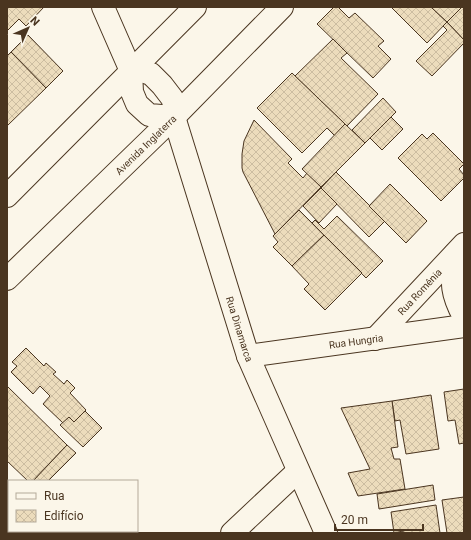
<svg xmlns="http://www.w3.org/2000/svg" width="471" height="540" viewBox="0 0 471 540" font-family="Roboto,sans-serif">
  <defs>
    <pattern id="building-cross-hatch" width="8" height="8" patternUnits="userSpaceOnUse"><rect width="8" height="8" fill="#ecdcbc"/><path d="M0 0l8 8M0 8l8-8" fill="none" stroke="#ccbda1"/></pattern>
  </defs>
  <rect width="100%" height="100%" fill="#fbf6e9"/>
  <g fill="url(#building-cross-hatch)" stroke="#4a3520">
    <polygon points="7,7 44,7 26,26 19,19 7,31"/>
    <polygon points="334,7 338,7 349,18 355,13 384,41 378,46 391,59 373,78 317,24"/>
    <polygon points="391,7 431,7 447,22 427,43"/>
    <polygon points="431,7 462,7 447,22"/>
    <polygon points="462,7 464,9 464,40 447,22"/>
    <polygon points="447,22 464,40 464,43 432,76 416,61 447,30 443,26"/>
    <polygon points="28,35 63,71 46,88 11,52"/>
    <polygon points="333,39 347,53 341,58 378,94 347,126 295,76"/>
    <polygon points="11,52 46,88 7,126 7,56"/>
    <polygon points="292,73 345,124 335,136 327,128 302,153 257,108"/>
    <polygon points="383,98 396,112 365,143 352,130"/>
    <polygon points="391,117 403,129 382,150 370,138"/>
    <polygon points="254,120 292,159 288,163 303,178 307,173 321,187 275,234 243,172 242,168 242,154 244,141"/>
    <polygon points="345,124 365,143 321,187 302,169"/>
    <polygon points="433,133 464,164 459,169 464,175 464,178 441,201 398,158 422,134 427,139"/>
    <polygon points="336,172 385,221 369,237 321,188"/>
    <polygon points="390,184 427,221 406,243 369,206"/>
    <polygon points="321,188 337,204 319,223 303,206"/>
    <polygon points="299,210 324,235 292,266 273,247 278,242 273,236"/>
    <polygon points="337,216 383,261 366,278 312,223 315,220 324,229"/>
    <polygon points="324,235 362,273 325,310 304,289 309,284 292,266"/>
    <polygon points="26,348 44,366 46,363 56,372 53,374 64,384 67,380 75,388 70,393 86,410 74,422 69,417 63,423 43,404 50,396 40,386 33,394 11,372 17,366 12,362"/>
    <polygon points="7,386 67,445 33,481 28,481 7,461"/>
    <polygon points="464,389 464,443 459,444 455,420 448,421 444,392"/>
    <polygon points="431,395 439,449 406,454 400,420 395,421 392,401"/>
    <polygon points="392,401 398,447 391,448 394,459 400,459 405,489 358,496 348,473 370,469 341,408"/>
    <polygon points="85,411 102,428 83,447 60,425 69,417 74,422"/>
    <polygon points="67,445 76,453 48,481 33,481"/>
    <polygon points="433,485 435,500 379,509 377,494"/>
    <polygon points="464,497 464,533 447,533 442,500"/>
    <polygon points="436,505 440,533 403,533 403,531 394,533 391,512"/>
  </g>
  <g fill="none" stroke-linecap="round" stroke-linejoin="round">
    <g stroke="#4a3520" stroke-width="24">
      <g id="minor">
        <polyline points="103,7 131,71 132,92 137,104 149,115 174,117"/>
        <path id="s1" d="M 131,71 L 142,71 L 151,74 L 162,85 L 172,98 L 175,107 L 174,117 L 248,356 L 326,533"/>
        <path d="M 455,254 C 452,283 450,291 464,317"/>
        <path id="s2" d="M 375,339 L 464,244"/>
        <path id="s3" d="M 248,356 L 464,326"/>
        <polyline points="232,533 298,471"/>
      </g>
    </g>
    <g stroke="#4a3520" stroke-width="24">
      <g id="secondary">
        <polyline points="7,196 195,7"/>
        <path id="s4" d="M 7,279 L 174,117 L 282,7"/>
      </g>
    </g>
    <use href="#minor" stroke="#fbf6e9" stroke-width="22"/>
    <use href="#secondary" stroke="#fbf6e9" stroke-width="22"/>
  </g>
  <g text-anchor="middle" dominant-baseline="central" stroke-width="3" stroke-linejoin="round" paint-order="stroke">
    <g font-size="10" fill="#4a3520" stroke="#fbf6e9">
      <text stroke="none"><textPath href="#s4" startOffset="193">Avenida Inglaterra</textPath></text>
      <text stroke="none"><textPath href="#s2" startOffset="65">Rua Romênia</textPath></text>
      <text stroke="none"><textPath href="#s1" startOffset="294">Rua Dinamarca</textPath></text>
      <text stroke="none"><textPath href="#s3" startOffset="109">Rua Hungria</textPath></text>
    </g>
  </g>
  <rect width="471" height="540" fill="none" stroke="#4a3520" stroke-width="16"/>
  <rect x="8" y="480" width="130" height="52" fill="#fbf6e9" stroke="#b4a999"/>
  <rect x="16" y="493" width="20" height="6" fill="#fbf6e9" stroke="#b4a999"/>
  <text x="44" y="500" font-size="12" fill="#4a3520">Rua</text>
  <rect x="16" y="510" width="20" height="12" fill="url(#building-cross-hatch)" stroke="#b4a999"/>
  <text x="44" y="520" font-size="12" fill="#4a3520">Edifício</text>
  <g transform="translate(28 28) rotate(45)" stroke="#fbf6e9" stroke-width="3" paint-order="stroke">
  <path d="M0-3L7 15L0 10L-7 15Z" fill="#4a3520"/>
  <text y="-6" font-size="11" font-weight="bold" text-anchor="middle" fill="#4a3520">N</text>
  </g>
  <path d="M335 524v6h88v-6" fill="none" stroke="#4a3520" stroke-width="2"/>
  <text x="341" y="524" font-size="12" fill="#4a3520" stroke="#fbf6e9" stroke-width="3" paint-order="stroke">20 m</text>
</svg>
